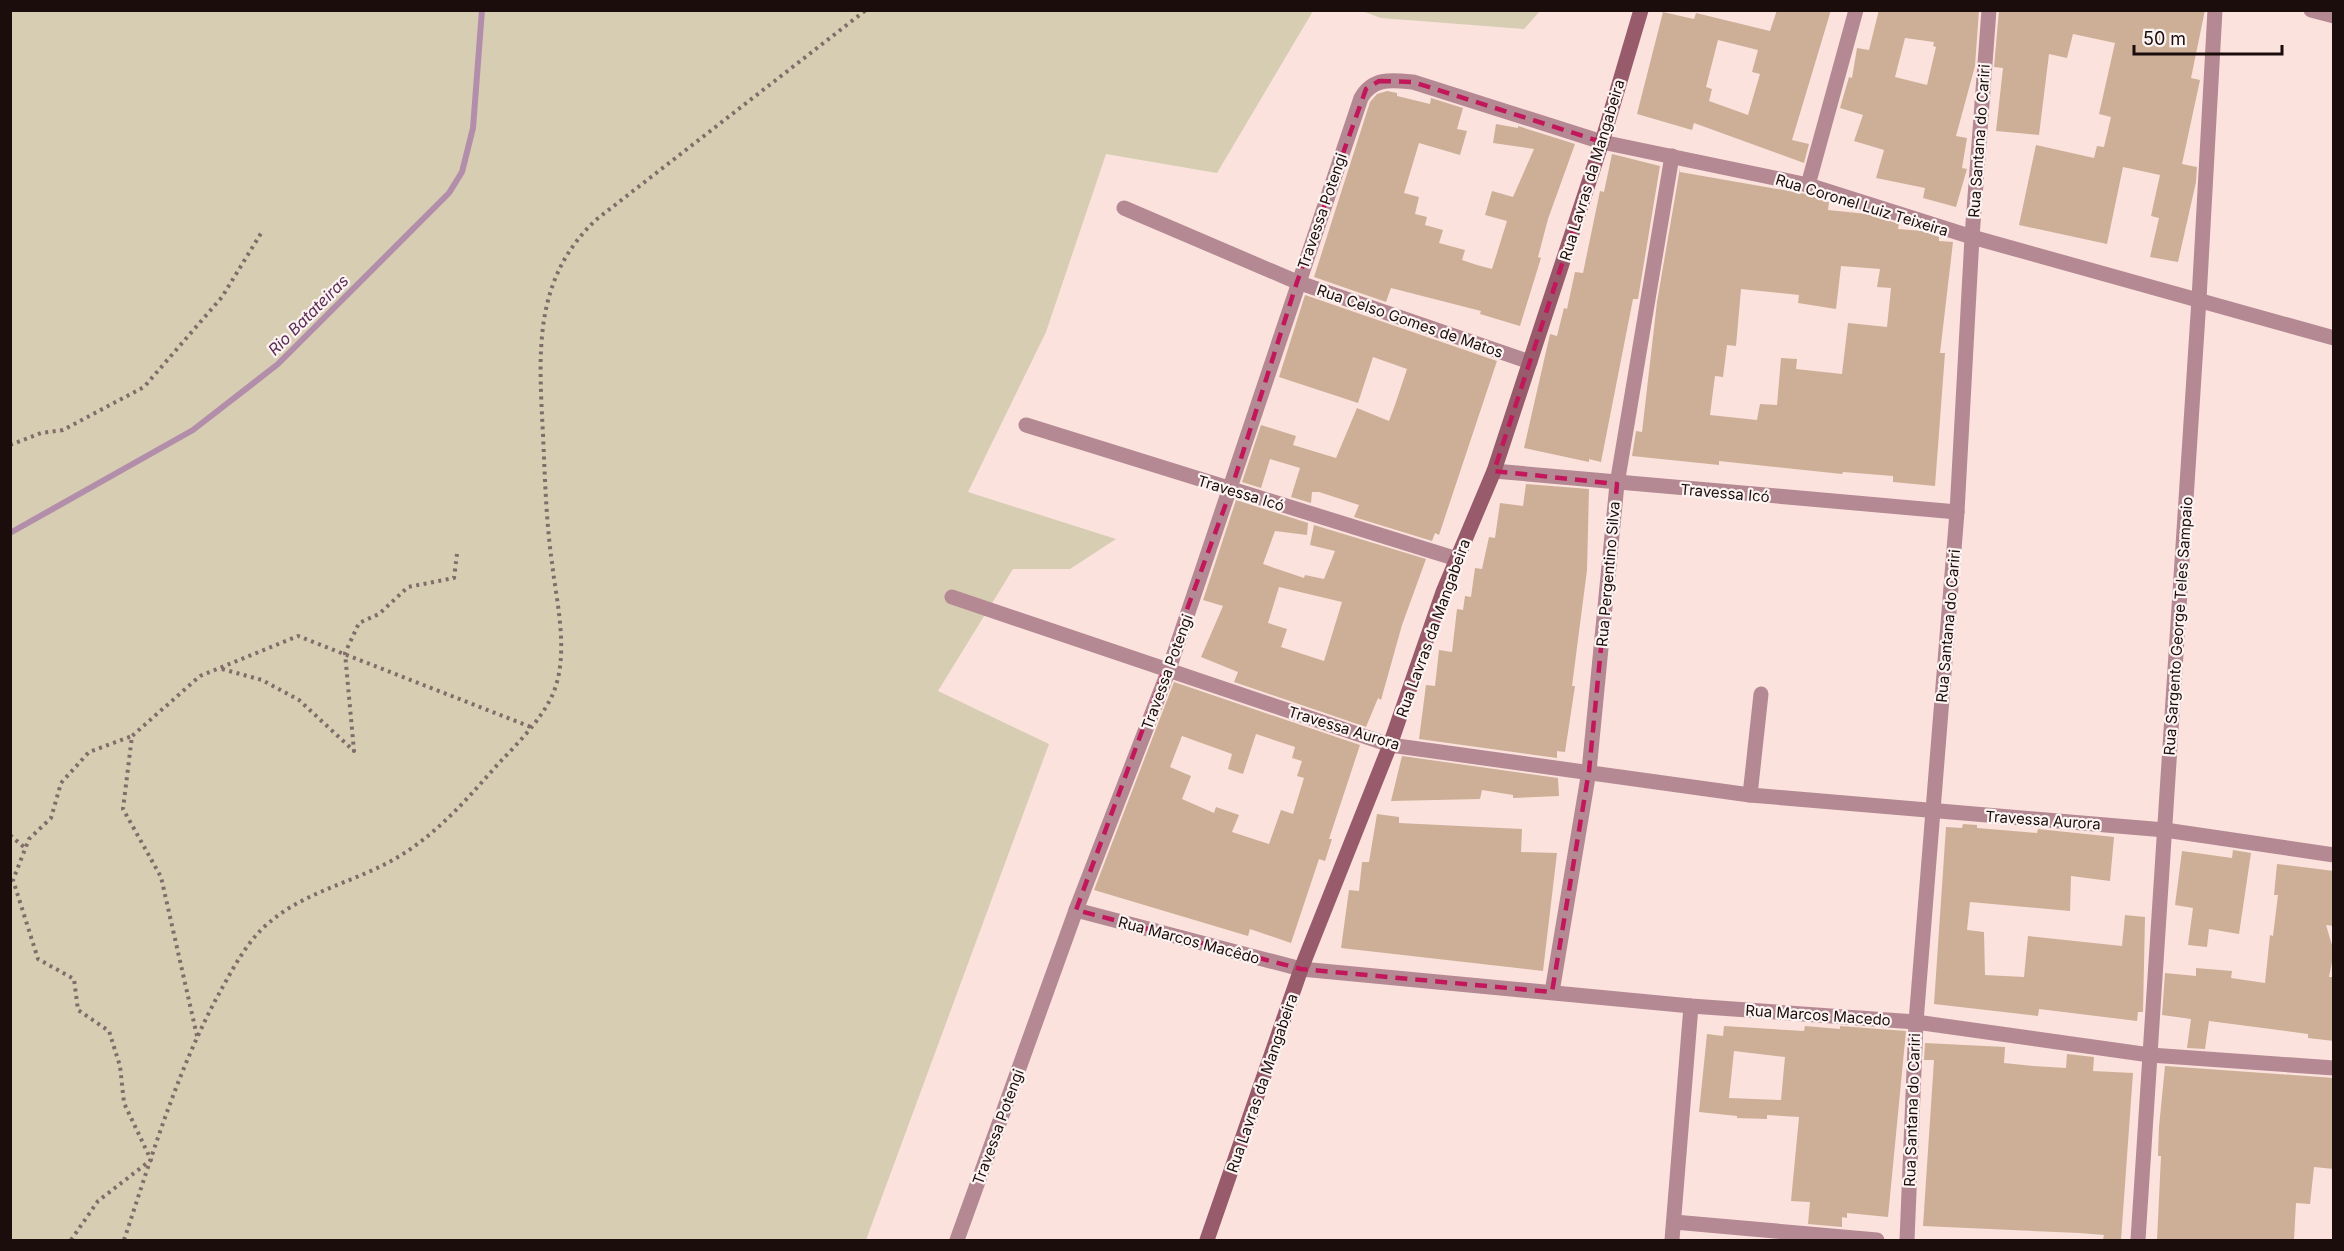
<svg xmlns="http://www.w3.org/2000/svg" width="2344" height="1251" viewBox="0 0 2344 1251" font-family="Inter,sans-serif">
  <rect width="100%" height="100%" fill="#fbe2dd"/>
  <g fill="#d7cdb2">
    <polygon points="10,11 1313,11 1217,173 1106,154 1046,332 968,492 1116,539 1070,569 1013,569 938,691 1049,744 866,1240 11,1240"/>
    <polygon points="1362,11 1540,10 1540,11 1524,29 1381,18"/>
  </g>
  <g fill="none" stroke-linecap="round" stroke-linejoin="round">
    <polyline stroke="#b38eab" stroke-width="6" points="10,533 193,430 278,364 449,193 462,172 473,128 482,10"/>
  </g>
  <g fill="#cdaf97" fill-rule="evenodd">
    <path d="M 1777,10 L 1831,10 L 1792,140 L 1809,144 L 1804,163 L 1694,123 L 1692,130 L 1637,114 L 1663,12 L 1694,19 L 1696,13 L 1770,31 ZM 1718,40 L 1758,50 L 1752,72 L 1760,74 L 1748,115 L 1709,101 L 1712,89 L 1706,87 Z"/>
    <path d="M 1879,10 L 1979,10 L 1975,66 L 1956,136 L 1967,138 L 1962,168 L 1967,169 L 1956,207 L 1923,198 L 1925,188 L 1876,178 L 1884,150 L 1854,141 L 1863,115 L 1840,108 L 1849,77 L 1852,78 L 1857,48 L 1869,50 ZM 1905,38 L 1934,42 L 1933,46 L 1936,47 L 1927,85 L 1895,77 Z"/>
    <polygon points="1999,10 2205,10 2191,78 2200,80 2182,164 2197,167 2196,182 2178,262 2150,257 2159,218 2151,216 2160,175 2123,167 2107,244 2019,225 2036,145 2094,158 2097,146 2104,147 2111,117 2099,114 2115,43 2073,34 2067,58 2049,54 2039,135 1996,131 2003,68 1994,67"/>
    <polygon points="1387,91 1397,93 1397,96 1430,104 1431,98 1463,108 1457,129 1467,131 1460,155 1419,143 1404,193 1419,197 1415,214 1427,217 1425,225 1443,230 1439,243 1465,250 1462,260 1477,265 1492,269 1507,221 1485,215 1492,191 1513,197 1534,149 1493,143 1496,124 1518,128 1518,126 1575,144 1548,219 1538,257 1541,258 1520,326 1480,314 1481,311 1391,288 1386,302 1314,277 1370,102 1377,94"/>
    <polygon points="1612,154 1660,166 1638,299 1633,299 1601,462 1589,459 1589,462 1524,448 1550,334 1557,336 1564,308 1567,309 1575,272 1583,273 1600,191 1604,192"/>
    <path d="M 1680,168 L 1680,172 L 1806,194 L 1829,202 L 1828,210 L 1867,214 L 1899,224 L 1898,229 L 1922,231 L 1939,237 L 1939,241 L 1953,242 L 1940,353 L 1945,353 L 1935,486 L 1893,482 L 1893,476 L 1843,472 L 1842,474 L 1719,461 L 1719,465 L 1632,456 L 1636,431 L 1642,432 L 1657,302 ZM 1841,266 L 1880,269 L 1877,287 L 1891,288 L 1887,327 L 1848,323 L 1842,374 L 1796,369 L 1797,359 L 1781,358 L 1777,405 L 1760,404 L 1757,420 L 1710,415 L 1715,376 L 1723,377 L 1727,345 L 1736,346 L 1741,289 L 1799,295 L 1798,303 L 1836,309 Z"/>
    <polygon points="1305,295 1497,361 1439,535 1435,533 1432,541 1354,517 1359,505 1319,492 1312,492 1311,503 1291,497 1300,468 1270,459 1261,488 1242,482 1261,425 1296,436 1293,445 1336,458 1357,408 1389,421 1395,405 1407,369 1373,357 1358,403 1279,377"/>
    <polygon points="1526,484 1589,489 1587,570 1572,686 1575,686 1565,752 1557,751 1557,758 1419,739 1426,685 1435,686 1439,650 1452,652 1457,609 1463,610 1465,596 1471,597 1475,568 1482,569 1489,537 1495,538 1500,503 1523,506"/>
    <path d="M 1236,500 L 1308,523 L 1307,535 L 1275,531 L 1263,564 L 1304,578 L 1305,575 L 1324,579 L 1335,551 L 1310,545 L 1314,525 L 1426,559 L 1402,625 L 1381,700 L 1378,698 L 1366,727 L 1234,682 L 1238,672 L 1201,657 L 1223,606 L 1203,600 ZM 1279,587 L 1342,602 L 1324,661 L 1281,647 L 1287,629 L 1268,623 Z"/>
    <path d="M 1174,682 L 1360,745 L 1329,839 L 1332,839 L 1325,861 L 1319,859 L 1291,943 L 1250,929 L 1248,936 L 1094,890 ZM 1256,734 L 1295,747 L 1292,758 L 1302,761 L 1297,776 L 1304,778 L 1293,814 L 1281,810 L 1269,844 L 1232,832 L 1239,815 L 1216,807 L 1214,813 L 1182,799 L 1191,776 L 1170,767 L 1182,736 L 1232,754 L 1228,769 L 1243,774 Z"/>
    <polygon points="1402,756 1558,778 1559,796 1513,798 1513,795 1482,790 1480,799 1391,801"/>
    <polygon points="1377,814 1399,817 1399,823 1522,829 1521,852 1557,853 1543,971 1341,948 1349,890 1359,891 1362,862 1369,862"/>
    <polygon points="1963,824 1977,825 1977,828 2037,833 2038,829 2114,837 2110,881 2071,876 2070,911 1970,902 1967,930 1984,932 1985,975 2024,977 2028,936 2122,946 2125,915 2145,917 2143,1012 2138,1012 2137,1021 2039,1009 2038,1016 1934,1004 1946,827 1962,828"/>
    <polygon points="2233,850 2251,853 2239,934 2209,929 2207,947 2188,945 2193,908 2175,905 2182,851 2232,858"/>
    <polygon points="2277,864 2334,871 2334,926 2326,925 2334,952 2329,977 2334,977 2334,1041 2308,1038 2308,1034 2209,1021 2205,1049 2187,1048 2191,1019 2162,1015 2165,973 2196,976 2196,968 2232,971 2231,978 2265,983 2270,935 2273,936 2278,895 2274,895"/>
    <path d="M 1724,1026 L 1804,1031 L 1805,1026 L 1840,1029 L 1840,1026 L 1906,1031 L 1888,1217 L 1847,1213 L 1847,1218 L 1842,1217 L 1842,1227 L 1808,1224 L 1810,1202 L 1791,1201 L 1799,1117 L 1767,1115 L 1767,1119 L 1737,1118 L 1737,1116 L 1699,1112 L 1707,1034 L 1723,1036 ZM 1734,1051 L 1785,1057 L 1781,1100 L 1729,1098 Z"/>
    <polygon points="1925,1043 2005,1047 2004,1063 2033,1066 2066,1068 2067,1054 2094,1057 2093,1071 2133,1073 2121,1240 2103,1239 2104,1235 2079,1233 1923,1226 1934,1060 1924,1060"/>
    <polygon points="2165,1066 2334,1078 2334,1169 2314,1167 2310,1204 2296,1203 2294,1240 2157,1240 2161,1156 2158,1156 2159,1127"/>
  </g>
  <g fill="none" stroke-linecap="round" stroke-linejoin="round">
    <g stroke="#806d6a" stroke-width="4" stroke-dasharray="3 4.5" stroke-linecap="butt">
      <polyline points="10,445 41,433 63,430 144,387 222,297 263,230"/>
      <polyline points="222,669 262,680 299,700 354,751 345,653 359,623 379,614 408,587 454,578 457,554"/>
      <polyline points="10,835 25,848"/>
      <polyline points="197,1036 161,877 123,809 132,736 200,676 298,636 531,727"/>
      <polyline points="71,1240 98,1201 151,1160 124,1103 120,1066 109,1031 78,1010 74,979 38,959 13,880 29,839 51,818 61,783 89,752 132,736"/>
      <path d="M 124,1240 C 151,1159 175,1077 215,1001 C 229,976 242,949 262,929 C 299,893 347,885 391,861 C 435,837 466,800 499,763 C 518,743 540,721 552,696 C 570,656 557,605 552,563 C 546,520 545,478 543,435 C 539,354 532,279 597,219 L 866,10"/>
    </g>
    <g stroke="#b48993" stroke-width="15">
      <polyline points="2311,10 2334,16"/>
      <polyline points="1808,185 1856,10"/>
      <polyline points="1124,208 1297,282 1530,362"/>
      <polyline points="1026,425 1457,559"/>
      <polyline points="1494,471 1957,512"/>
      <polyline points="952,597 1390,745 1750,795 2165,830 2334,855"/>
      <polyline points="1750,795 1761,694"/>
      <polyline points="1076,910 1301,969 1691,1006 1916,1022 2150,1055 2334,1068"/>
      <polyline points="1552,992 1589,771 1617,484 1672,156"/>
      <polyline points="1674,1222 1877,1240"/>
      <path d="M 957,1240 L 1076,910 L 1168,672 L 1361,98 C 1373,77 1392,80 1413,82 L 1602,142 L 1808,185 L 1972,237 L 2334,338"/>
      <polyline points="1672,1240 1691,1006"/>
      <polyline points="1907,1240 1916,1022 1957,512 1972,237 1989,10"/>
      <polyline points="2138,1240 2199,299 2215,10"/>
    </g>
    <polyline stroke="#975b6b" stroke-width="15" points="1207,1240 1301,969 1390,745 1443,592 1494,471 1602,142 1641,10"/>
  </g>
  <path fill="none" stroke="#c2185b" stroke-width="4.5" stroke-dasharray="12 8" stroke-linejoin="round" d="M 1379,81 L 1413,82 L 1602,142 L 1494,471 L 1617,484 L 1589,771 L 1552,992 L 1301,969 L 1076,910 L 1231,490 L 1297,282 L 1366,89 Z"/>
  <g text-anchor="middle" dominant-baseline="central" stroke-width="4.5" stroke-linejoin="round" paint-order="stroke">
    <g font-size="15" fill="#1b0d0b" stroke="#fcf4f2">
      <text transform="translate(1979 141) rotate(-86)">Rua Santana do Cariri</text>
      <text transform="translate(1592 170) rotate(-73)">Rua Lavras da Mangabeira</text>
      <text transform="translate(1862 205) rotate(17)">Rua Coronel Luiz Teixeira</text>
      <text transform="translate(1322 211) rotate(-71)">Travessa Potengi</text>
      <text transform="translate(1410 321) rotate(19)">Rua Celso Gomes de Matos</text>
      <text transform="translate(1241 493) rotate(17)">Travessa Icó</text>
      <text transform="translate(1725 493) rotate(5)">Travessa Icó</text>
      <text transform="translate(1608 574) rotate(-85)">Rua Pergentino Silva</text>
      <text transform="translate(1948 626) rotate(-85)">Rua Santana do Cariri</text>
      <text transform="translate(2178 626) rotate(-86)">Rua Sargento George Teles Sampaio</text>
      <text transform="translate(1433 628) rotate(-70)">Rua Lavras da Mangabeira</text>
      <text transform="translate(1167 672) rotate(-70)">Travessa Potengi</text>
      <text transform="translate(1344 728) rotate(17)">Travessa Aurora</text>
      <text transform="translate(2043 820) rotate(4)">Travessa Aurora</text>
      <text transform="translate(1189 940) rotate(15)">Rua Marcos Macêdo</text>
      <text transform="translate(1818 1015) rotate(4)">Rua Marcos Macedo</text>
      <text transform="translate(1262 1083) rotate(-71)">Rua Lavras da Mangabeira</text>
      <text transform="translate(1912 1110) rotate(-88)">Rua Santana do Cariri</text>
      <text transform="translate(998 1127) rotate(-70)">Travessa Potengi</text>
    </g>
    <g font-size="16" font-style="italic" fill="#5c2d55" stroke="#fcf4f2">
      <text transform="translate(308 315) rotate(-45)">Rio Batateiras</text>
    </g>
  </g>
  <rect width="2344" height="1251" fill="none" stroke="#1b0d0b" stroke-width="24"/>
  <path d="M2134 45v9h148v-9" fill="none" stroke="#1b0d0b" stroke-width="3"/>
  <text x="2143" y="45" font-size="18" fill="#1b0d0b" stroke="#fcf4f2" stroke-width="4.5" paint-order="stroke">50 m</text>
</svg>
